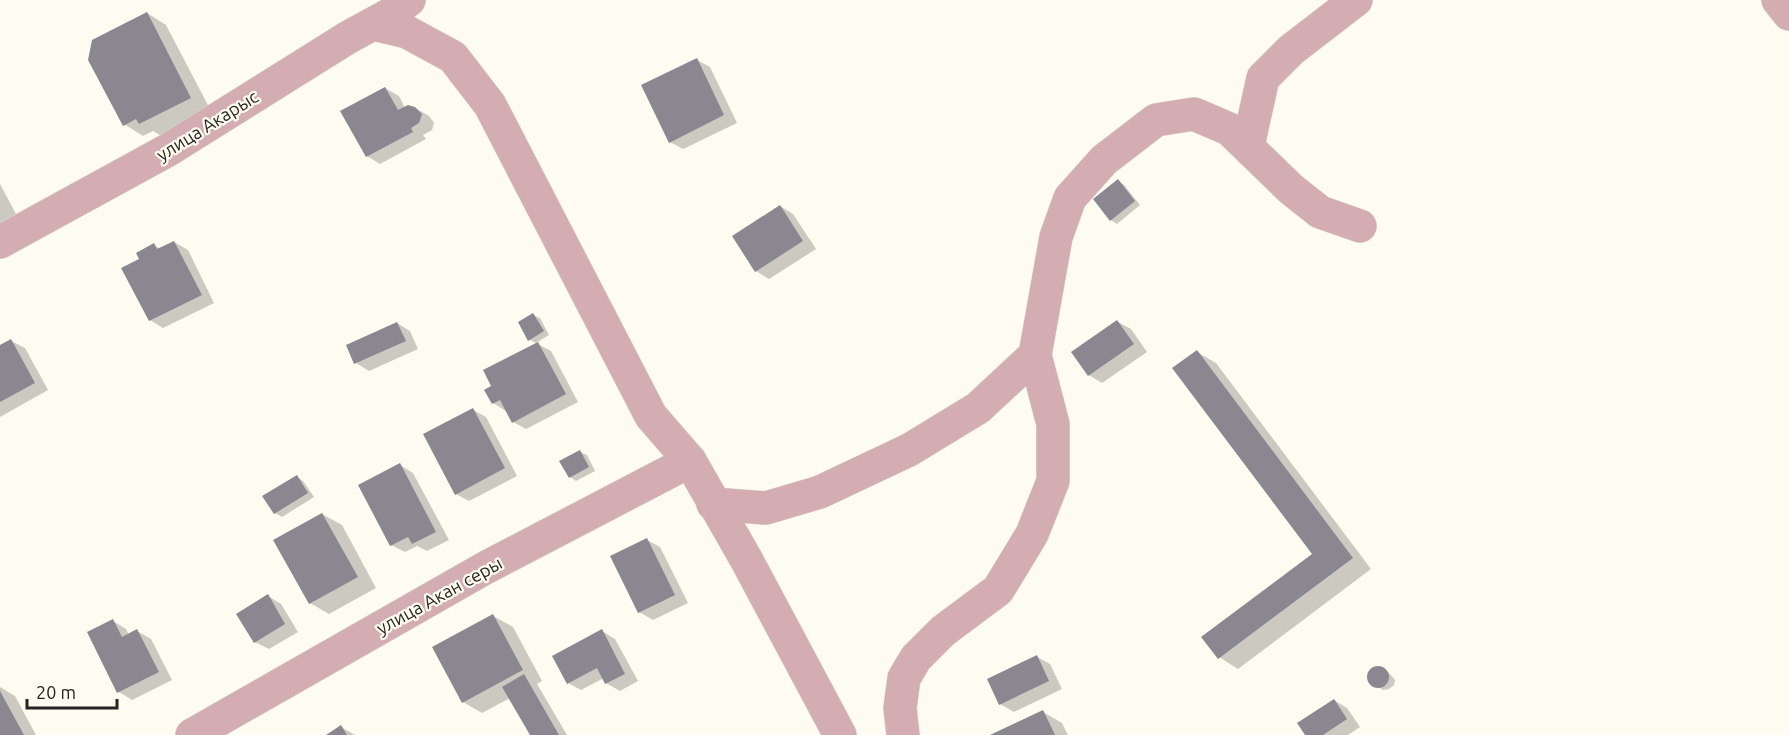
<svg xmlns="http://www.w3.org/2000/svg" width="1789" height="735" viewBox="0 0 1789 735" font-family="Ubuntu,sans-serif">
  <rect width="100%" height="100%" fill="#fefcf0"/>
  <g fill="#0003">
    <polygon points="147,13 166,25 210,109 160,135 153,131 143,136 124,124"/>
    <polygon points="697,60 710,67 737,123 683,149 670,142"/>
    <polygon points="385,88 399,96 405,108 415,108 429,116 434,123 432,130 423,135 426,139 380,164 367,156"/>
    <polygon points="1118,181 1124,185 1140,205 1117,224 1111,220"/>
    <polygon points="0,184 17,216 0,225"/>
    <polygon points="780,206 793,214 816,249 769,279 756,271"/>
    <polygon points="174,242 188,250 214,303 163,328 150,320 141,260 154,245 160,249"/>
    <polygon points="533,315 540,318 549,335 536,343 551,351 578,402 526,429 513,422 506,411 493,403 493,387 537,344 529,339"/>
    <polygon points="1118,322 1131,329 1147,352 1102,383 1089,375 1073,353"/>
    <polygon points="397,323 410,331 418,349 369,371 356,363"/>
    <polygon points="11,341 25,348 48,390 0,417 0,347"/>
    <polygon points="1197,352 1216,363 1371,569 1238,669 1219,657 1314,554"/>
    <polygon points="473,410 486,417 517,476 469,501 456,494"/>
    <polygon points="580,452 587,455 595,471 576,481 570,477"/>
    <polygon points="400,465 413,473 449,540 427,551 417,546 405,552 391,545"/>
    <polygon points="297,477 303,481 314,497 282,517 275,513"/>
    <polygon points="322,514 342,525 376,588 329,614 310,603"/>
    <polygon points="647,540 660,547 688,603 653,620 639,612"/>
    <polygon points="268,596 281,604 298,632 269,649 255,642"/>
    <polygon points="493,616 513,627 542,681 537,684 567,735 531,735 510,698 482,713 463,702"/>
    <polygon points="113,621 126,629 129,635 137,631 151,639 172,680 132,700 119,692 89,633"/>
    <polygon points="602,631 615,639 638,681 620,691 606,683 604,678 581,690 568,683"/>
    <polygon points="1037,657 1050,664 1062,689 1014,712 1000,704"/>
    <polygon points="1373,669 1382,669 1389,673 1395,680 1394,685 1389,689 1383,690 1377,686 1370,679 1369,673"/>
    <polygon points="0,687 15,696 36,735 0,735"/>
    <polygon points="1334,700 1347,708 1360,727 1348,735 1306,735"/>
    <polygon points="1043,712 1062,723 1068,735 994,735"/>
    <polygon points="341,727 355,735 329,735"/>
  </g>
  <g fill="#8a8791">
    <polygon points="147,12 191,98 139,124 136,119 123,126 88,60 92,40"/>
    <polygon points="697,58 724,115 669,143 641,85"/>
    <polygon points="385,87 398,110 408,105 415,107 422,114 419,123 411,128 413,132 366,157 340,111"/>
    <polygon points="1118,179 1135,201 1110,221 1093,199"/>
    <polygon points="780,205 803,241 755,272 732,236"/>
    <polygon points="174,241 202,295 149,321 121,268 139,259 136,253 154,243 157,249"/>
    <polygon points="533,313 544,331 528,341 518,322"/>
    <polygon points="1117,320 1134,344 1088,376 1071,352"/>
    <polygon points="397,322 406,341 354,364 346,345"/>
    <polygon points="11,339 35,383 0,402 0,345"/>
    <polygon points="538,342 566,394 512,423 500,400 492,404 484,390 491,386 483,370"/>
    <polygon points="1197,350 1353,558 1218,659 1201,637 1312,554 1172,368"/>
    <polygon points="473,408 505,468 455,495 423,434"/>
    <polygon points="580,450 589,467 569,478 559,461"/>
    <polygon points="400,463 436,532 412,544 408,537 390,546 358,485"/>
    <polygon points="297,475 308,493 274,514 262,496"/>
    <polygon points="322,513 358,577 309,604 273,540"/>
    <polygon points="647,538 675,595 638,613 610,556"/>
    <polygon points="268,594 285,624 254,643 236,614"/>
    <polygon points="493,614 523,670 462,703 432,647"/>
    <polygon points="113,619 122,637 137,629 159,672 117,693 87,632"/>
    <polygon points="602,629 625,674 605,684 597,668 567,684 552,656"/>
    <polygon points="1037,655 1049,681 999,705 987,679"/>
    <circle cx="1378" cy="677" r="11"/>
    <polygon points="524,674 559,735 530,735 502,687"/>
    <polygon points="0,691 24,735 0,735"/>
    <polygon points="1334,699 1347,719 1323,735 1305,735 1297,723"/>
    <polygon points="1043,710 1055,735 990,735"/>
    <polygon points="341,725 347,735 326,735"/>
  </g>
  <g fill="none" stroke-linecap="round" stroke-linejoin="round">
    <g stroke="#dbd9cf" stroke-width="34">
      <g id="minor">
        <polyline points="1778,0 1789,14"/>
        <polyline points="373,24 407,32 453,57 490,105 651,416 690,461 746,559 840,735"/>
        <polyline points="1248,146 1263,78 1291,50 1356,0"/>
        <polyline points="0,242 168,150 347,38 389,15 409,0"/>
        <polyline points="713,504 766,508 820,492 909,450 978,408 1035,355"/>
        <polyline points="192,735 485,568 690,461"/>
        <polyline points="903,735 900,708 904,678 916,658 943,631 998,590 1032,534 1053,481 1053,424 1035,355 1056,237 1070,198 1104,160 1156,120 1194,114 1229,129 1291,189 1320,212 1360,226"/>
      </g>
    </g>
    <use href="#minor" stroke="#d4adb2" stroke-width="33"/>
  </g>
  <g text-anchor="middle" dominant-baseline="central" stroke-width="4.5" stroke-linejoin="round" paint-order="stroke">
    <g font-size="18" fill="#252420" stroke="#fefcf0">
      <text transform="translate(207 125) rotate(-32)">улица Акарыс</text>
      <text transform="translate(439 595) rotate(-29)">улица Акан серы</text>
    </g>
  </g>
  <path d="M27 699v9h90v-9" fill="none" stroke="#252420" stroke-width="3"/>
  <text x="36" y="699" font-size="18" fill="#252420" stroke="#fefcf0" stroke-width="4.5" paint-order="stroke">20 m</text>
</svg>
